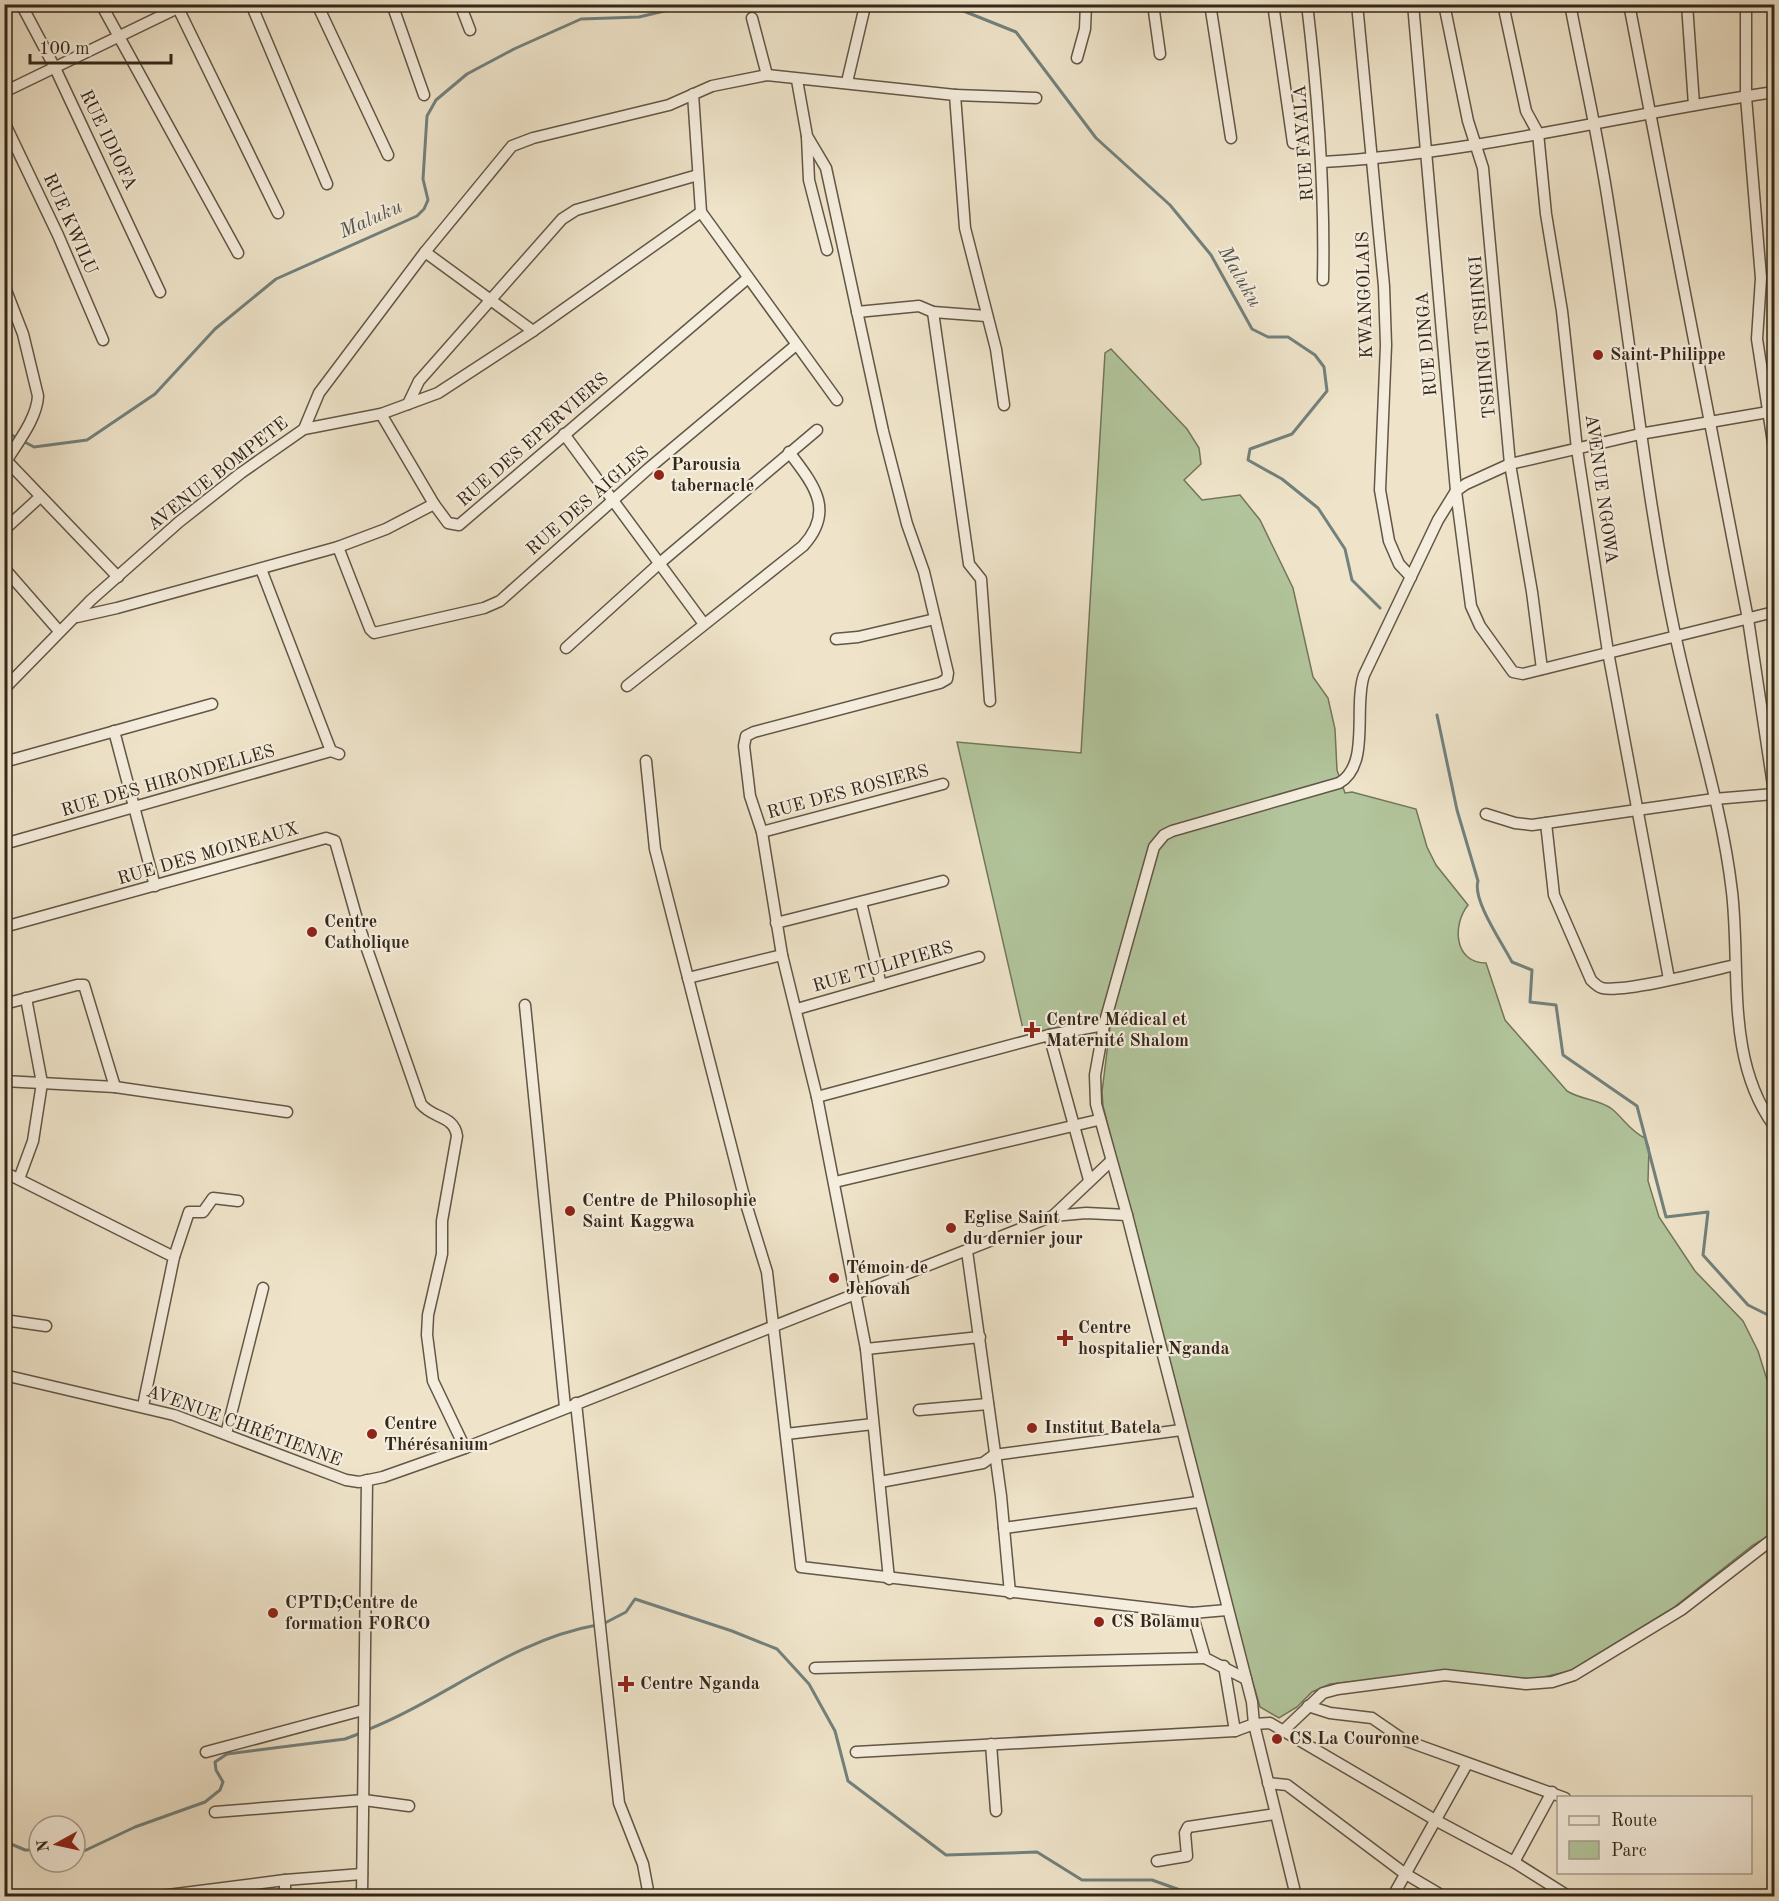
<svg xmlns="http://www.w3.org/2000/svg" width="1779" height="1901" viewBox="0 0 1779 1901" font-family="'Old Standard TT',serif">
  <rect width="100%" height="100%" fill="#efe4ca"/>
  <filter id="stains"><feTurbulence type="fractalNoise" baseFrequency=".00333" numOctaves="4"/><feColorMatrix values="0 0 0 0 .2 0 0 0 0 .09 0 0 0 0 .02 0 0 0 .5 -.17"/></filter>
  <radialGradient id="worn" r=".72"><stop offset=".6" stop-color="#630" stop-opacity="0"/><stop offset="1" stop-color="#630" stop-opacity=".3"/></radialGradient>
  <path fill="#b2c59c" stroke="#72765b" stroke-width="1.5" d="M 1111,349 L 1187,429 L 1199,448 L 1201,464 L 1184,480 L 1202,500 L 1240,495 L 1260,520 L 1293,588 L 1313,677 L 1328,698 L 1335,729 L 1337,770 L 1345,793 L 1352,792 L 1416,809 L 1427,847 L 1436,865 L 1468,905 C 1452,925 1454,963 1486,963 L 1505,1020 L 1567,1091 C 1581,1100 1598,1099 1612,1109 C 1624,1119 1630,1131 1645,1138 L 1649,1148 L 1648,1181 L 1659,1217 L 1695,1271 L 1743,1321 L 1758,1351 L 1774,1402 L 1774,1533 L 1753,1545 L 1673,1608 L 1570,1671 L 1535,1679 L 1490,1677 L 1455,1671 L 1330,1684 L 1312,1692 L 1297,1707 L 1279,1718 L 1260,1707 L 1217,1560 L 1103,1106 L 1102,1092 L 1111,1019 L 1042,1034 L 1040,1026 L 1023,1029 L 957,742 L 1081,753 L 1105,353 Z"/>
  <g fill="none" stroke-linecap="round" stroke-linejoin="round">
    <g stroke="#72817d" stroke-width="3">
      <polyline points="946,4 1016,32 1096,138 1170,205 1211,255 1252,329 1268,337 1288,337 1315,355 1324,367 1327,391 1292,434 1250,449 1248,460 1282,479 1318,508 1345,549 1352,580 1380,608"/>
      <polyline points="4,431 34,447 87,440 155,394 215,329 276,279 417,216 424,209 428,200 423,179 427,116 436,100 467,74 514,49 581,19 639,17 694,4"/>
      <path d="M 1437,715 L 1457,810 L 1478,881 C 1472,900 1503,944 1512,962 L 1532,970 L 1530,1002 L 1556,1005 L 1563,1055 L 1637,1106 L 1666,1217 L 1708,1212 L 1703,1255 L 1748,1305 L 1774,1318"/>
      <polyline points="603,1624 626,1612 635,1599 732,1631 777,1649 809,1684 835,1731 848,1781 946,1855 1037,1852 1082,1880 1152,1880 1197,1896"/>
      <path d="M 367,1730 C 445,1699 512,1640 597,1625"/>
      <polyline points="4,1841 25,1850 39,1850"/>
      <polyline points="75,1851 84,1851 135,1827 205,1802 220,1790 223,1782 216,1770 215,1762 227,1754 345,1739 361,1733"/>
    </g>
    <g stroke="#625646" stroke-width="13">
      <g id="street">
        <polyline points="21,4 55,68 160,292"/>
        <polyline points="101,4 238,253"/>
        <polyline points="176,4 278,213"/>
        <polyline points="251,4 327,184"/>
        <polyline points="317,4 388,155"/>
        <polyline points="392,4 424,95"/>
        <polyline points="460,4 470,30"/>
        <polyline points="1153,4 1160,54"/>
        <polyline points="1210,4 1231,138"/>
        <polyline points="1273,4 1293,143"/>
        <path d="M 1307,4 C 1318,96 1325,187 1323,280"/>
        <polyline points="1357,4 1384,286 1386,345 1380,490 1389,541 1399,564 1411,577"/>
        <polyline points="1413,4 1456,491 1471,606 1480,626 1513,672 1523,674 1774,612"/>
        <polyline points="1444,4 1468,121 1483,168 1510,464 1532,592 1542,669"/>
        <polyline points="1503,4 1526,111 1538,133 1546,214 1562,311 1577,449 1608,652 1669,979"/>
        <path d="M 1570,4 C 1583,72 1599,140 1609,208 C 1632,350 1645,493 1675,634 C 1693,720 1722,805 1732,892 C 1741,970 1725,1059 1774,1126"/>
        <polyline points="1629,4 1748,619 1774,792"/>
        <polyline points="1687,4 1694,105"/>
        <polyline points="1746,4 1746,97 1761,278 1757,339 1774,449"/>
        <polyline points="752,18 767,75"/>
        <polyline points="1077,58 1085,29 1086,4"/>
        <polyline points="797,80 807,136 826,168 883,431 907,524 924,572 948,673 947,679 940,683 754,732 746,736 744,746 750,796 762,832 782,955 817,1097 866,1349 889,1579"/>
        <polyline points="847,82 865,6"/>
        <polyline points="4,92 186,4"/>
        <polyline points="693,94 701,212 837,400"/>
        <polyline points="955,95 1036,98"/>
        <polyline points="4,122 58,235 103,340"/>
        <polyline points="807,137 809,180 827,250"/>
        <path d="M 1322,162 C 1474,154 1624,114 1774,92"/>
        <polyline points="425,252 533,331"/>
        <path d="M 4,285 L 23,334 L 38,396 C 37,418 18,442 7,460"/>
        <polyline points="857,312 919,306 933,312 986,316"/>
        <polyline points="933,312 969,564 981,579 990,701"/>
        <polyline points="408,404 419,381 562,219 576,210 698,175"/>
        <polyline points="381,414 434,504"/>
        <polyline points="304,429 319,393 425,252 512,146 533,138 669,105 712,86 767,75 955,95 965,228 996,349 1004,405"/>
        <polyline points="564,434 704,624"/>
        <polyline points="4,458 118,577"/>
        <polyline points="4,530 40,497"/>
        <polyline points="338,547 370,629 374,633 484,608 500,601 648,469 796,345"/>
        <polyline points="4,568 59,631"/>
        <polyline points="261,569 331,751"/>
        <polyline points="77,617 117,608 338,547 386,529 434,504 448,523 459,525 748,278"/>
        <polyline points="836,639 858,637 935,619"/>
        <polyline points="566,648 661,562 817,430"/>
        <path d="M 627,686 L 803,546 C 836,510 813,484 789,452"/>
        <polyline points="4,689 91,600 179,522 241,473 304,429 381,414 438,393 533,331 701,212"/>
        <polyline points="114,731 155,886"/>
        <polyline points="646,761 655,849 746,1204 767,1272 801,1567 1192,1613 1227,1610"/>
        <polyline points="4,762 212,704"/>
        <polyline points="1486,814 1515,823 1532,825 1714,799 1774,794"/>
        <path d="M 1546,823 L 1554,895 L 1591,980 C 1594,983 1598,987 1602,988 C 1624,993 1709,971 1735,965"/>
        <polyline points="762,832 943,784"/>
        <polyline points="4,844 331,751 339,754"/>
        <polyline points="861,902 881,985"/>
        <polyline points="776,923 943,881"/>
        <path d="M 4,927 L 326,838 L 335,841 L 359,926 L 421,1104 C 433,1119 454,1115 457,1136 L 442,1221 L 442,1254 L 428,1315 L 427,1335 L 433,1381 L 465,1448"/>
        <polyline points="688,978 782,955"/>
        <polyline points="4,1004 77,985 84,985 115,1087"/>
        <polyline points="525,1005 565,1407"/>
        <polyline points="797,1009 979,957"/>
        <polyline points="1049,1035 1089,1180"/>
        <polyline points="4,1081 115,1087 287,1112"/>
        <polyline points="817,1097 1049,1035 1104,1025"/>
        <polyline points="4,1172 174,1257 143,1406"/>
        <polyline points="19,1179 33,1141 42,1083 26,998"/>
        <polyline points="835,1182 1098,1120"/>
        <polyline points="1053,1216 1111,1161"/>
        <polyline points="967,1251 1001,1496 1010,1593"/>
        <polyline points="174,1257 189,1212 203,1212 213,1198 238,1201"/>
        <polyline points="4,1320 46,1326"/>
        <polyline points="866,1349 980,1337"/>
        <polyline points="4,1375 174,1415 346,1480 359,1482 383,1477 465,1448 1053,1216 1086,1213 1127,1215"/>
        <polyline points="576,1403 619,1803 643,1864 649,1896"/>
        <polyline points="919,1410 988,1404"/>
        <polyline points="226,1434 263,1288"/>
        <polyline points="786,1434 873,1424"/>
        <polyline points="880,1482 983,1463 994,1455 1181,1430"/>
        <polyline points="1004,1528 1198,1502"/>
        <polyline points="1192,1613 1205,1658 1246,1679"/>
        <polyline points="1224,1666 1235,1731"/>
        <polyline points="815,1668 1205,1658"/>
        <polyline points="1308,1706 1330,1713 1372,1718 1404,1740 1565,1798"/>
        <polyline points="1284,1730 1323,1693 1338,1689 1445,1675 1526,1684 1552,1682 1574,1675 1681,1610 1774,1538"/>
        <polyline points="991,1744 996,1811"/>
        <polyline points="206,1752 363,1710"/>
        <polyline points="856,1752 1235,1731 1254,1724 1270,1723 1437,1821 1514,1862 1568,1896"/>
        <polyline points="1268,1783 1287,1785 1404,1873 1443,1896"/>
        <polyline points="215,1812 364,1800 409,1806"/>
        <polyline points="1157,1861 1187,1856 1185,1833 1188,1827 1275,1814"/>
        <polyline points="1514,1862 1552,1792"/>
        <polyline points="285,1880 285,1896"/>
        <polyline points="160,1896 285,1880 362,1874"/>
        <polyline points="362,1896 367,1480"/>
        <path d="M 1296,1896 L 1254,1724 L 1252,1702 L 1127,1215 L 1096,1104 L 1095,1075 L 1104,1025 L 1154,847 L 1164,835 L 1172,831 L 1339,783 C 1371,765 1353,707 1364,675 L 1438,520 L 1456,491 L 1466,484 L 1510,464 L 1640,434 L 1774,411"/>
        <polyline points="1393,1896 1467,1764"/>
      </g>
    </g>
    <use href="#street" stroke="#f5eddd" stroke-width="10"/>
  </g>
  <g fill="#8f2418" stroke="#f5eddd" stroke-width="2">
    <circle cx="1598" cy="355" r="6"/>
    <circle cx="659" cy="475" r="6"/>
    <circle cx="312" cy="932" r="6"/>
    <path d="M1029 1021h6v6h6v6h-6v6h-6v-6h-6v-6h6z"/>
    <circle cx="570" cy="1211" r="6"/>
    <circle cx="951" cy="1228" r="6"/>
    <circle cx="834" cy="1278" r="6"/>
    <path d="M1062 1329h6v6h6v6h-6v6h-6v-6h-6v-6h6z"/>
    <circle cx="1032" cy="1428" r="6"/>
    <circle cx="372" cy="1434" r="6"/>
    <circle cx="273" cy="1613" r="6"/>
    <circle cx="1099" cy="1622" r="6"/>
    <path d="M623 1675h6v6h6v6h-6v6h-6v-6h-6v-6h6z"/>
    <circle cx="1277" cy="1739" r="6"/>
  </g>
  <g text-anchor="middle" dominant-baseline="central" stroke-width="4.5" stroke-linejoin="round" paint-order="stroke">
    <g font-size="18" fill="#33271a" stroke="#f5eddd">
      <text transform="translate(108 140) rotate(64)">RUE IDIOFA</text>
      <text transform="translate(1304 143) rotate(-94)">RUE FAYALA</text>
      <text transform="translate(70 224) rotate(66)">RUE KWILU</text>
      <text transform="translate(1365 295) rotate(-92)">KWANGOLAIS</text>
      <text transform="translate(1483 337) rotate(-95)">TSHINGI TSHINGI</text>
      <text transform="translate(1427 344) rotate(-95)">RUE DINGA</text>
      <text transform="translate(533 440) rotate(-41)">RUE DES EPERVIERS</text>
      <text transform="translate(218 474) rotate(-38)">AVENUE BOMPETE</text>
      <text transform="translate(1601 489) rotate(82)">AVENUE NGOWA</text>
      <text transform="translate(588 501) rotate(-41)">RUE DES AIGLES</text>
      <text transform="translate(168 781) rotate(-16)">RUE DES HIRONDELLES</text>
      <text transform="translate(848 792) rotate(-15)">RUE DES ROSIERS</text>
      <text transform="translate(208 854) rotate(-16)">RUE DES MOINEAUX</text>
      <text transform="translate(883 967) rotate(-16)">RUE TULIPIERS</text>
      <text transform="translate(244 1426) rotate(20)">AVENUE CHRÉTIENNE</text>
    </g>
    <g font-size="18" font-weight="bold" fill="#33271a" stroke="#f5eddd" text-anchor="start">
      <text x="1610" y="355">Saint-Philippe</text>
      <text x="671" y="465">Parousia<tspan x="671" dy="21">tabernacle</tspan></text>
      <text x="324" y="922">Centre<tspan x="324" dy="21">Catholique</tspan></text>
      <text x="1046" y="1020">Centre Médical et<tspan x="1046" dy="21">Maternité Shalom</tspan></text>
      <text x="582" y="1201">Centre de Philosophie<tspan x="582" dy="21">Saint Kaggwa</tspan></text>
      <text x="963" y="1218">Eglise Saint<tspan x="963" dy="21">du dernier jour</tspan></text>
      <text x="846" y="1268">Témoin de<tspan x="846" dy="21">Jehovah</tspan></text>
      <text x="1078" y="1328">Centre<tspan x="1078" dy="21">hospitalier Nganda</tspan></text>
      <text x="384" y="1424">Centre<tspan x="384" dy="21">Thérésanium</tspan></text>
      <text x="1044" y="1428">Institut Batela</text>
      <text x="285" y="1603">CPTD;Centre de<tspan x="285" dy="21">formation FORCO</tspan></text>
      <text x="1111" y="1622">CS Bolamu</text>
      <text x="640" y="1684">Centre Nganda</text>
      <text x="1289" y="1739">CS La Couronne</text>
    </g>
    <g font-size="20" font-style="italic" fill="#52544c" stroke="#f5eddd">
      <text transform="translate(371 220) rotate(-24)">Maluku</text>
      <text transform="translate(1239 277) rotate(60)">Maluku</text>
    </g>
  </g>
  <rect width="1779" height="1901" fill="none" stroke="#efe4ca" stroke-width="24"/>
  <rect x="6" y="6" width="1767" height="1889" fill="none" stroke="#33271a" stroke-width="3"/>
  <rect x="12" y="12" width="1755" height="1877" fill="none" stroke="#33271a" stroke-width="1.5"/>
  <rect x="1557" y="1796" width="195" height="78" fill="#f5eddd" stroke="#a79e8f" stroke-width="1.5"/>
  <rect x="1569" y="1816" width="30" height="9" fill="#f5eddd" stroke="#a79e8f" stroke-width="1.5"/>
  <text x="1611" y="1826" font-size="18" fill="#33271a">Route</text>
  <rect x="1569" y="1841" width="30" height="18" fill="#b2c59c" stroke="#a79e8f" stroke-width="1.5"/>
  <text x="1611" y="1856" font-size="18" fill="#33271a">Parc</text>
  <g transform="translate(57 1844) rotate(262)"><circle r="28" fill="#f5eddd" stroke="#a79e8f" stroke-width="1.5"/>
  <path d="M0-4.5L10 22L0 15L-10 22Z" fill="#8f2418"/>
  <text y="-9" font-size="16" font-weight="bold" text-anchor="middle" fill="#33271a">N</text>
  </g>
  <path d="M30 54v9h141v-9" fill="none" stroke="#33271a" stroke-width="3"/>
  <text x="39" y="54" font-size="18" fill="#33271a" stroke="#f5eddd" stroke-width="4.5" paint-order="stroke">100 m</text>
  <rect width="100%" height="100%" filter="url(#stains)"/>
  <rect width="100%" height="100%" fill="url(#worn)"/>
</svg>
